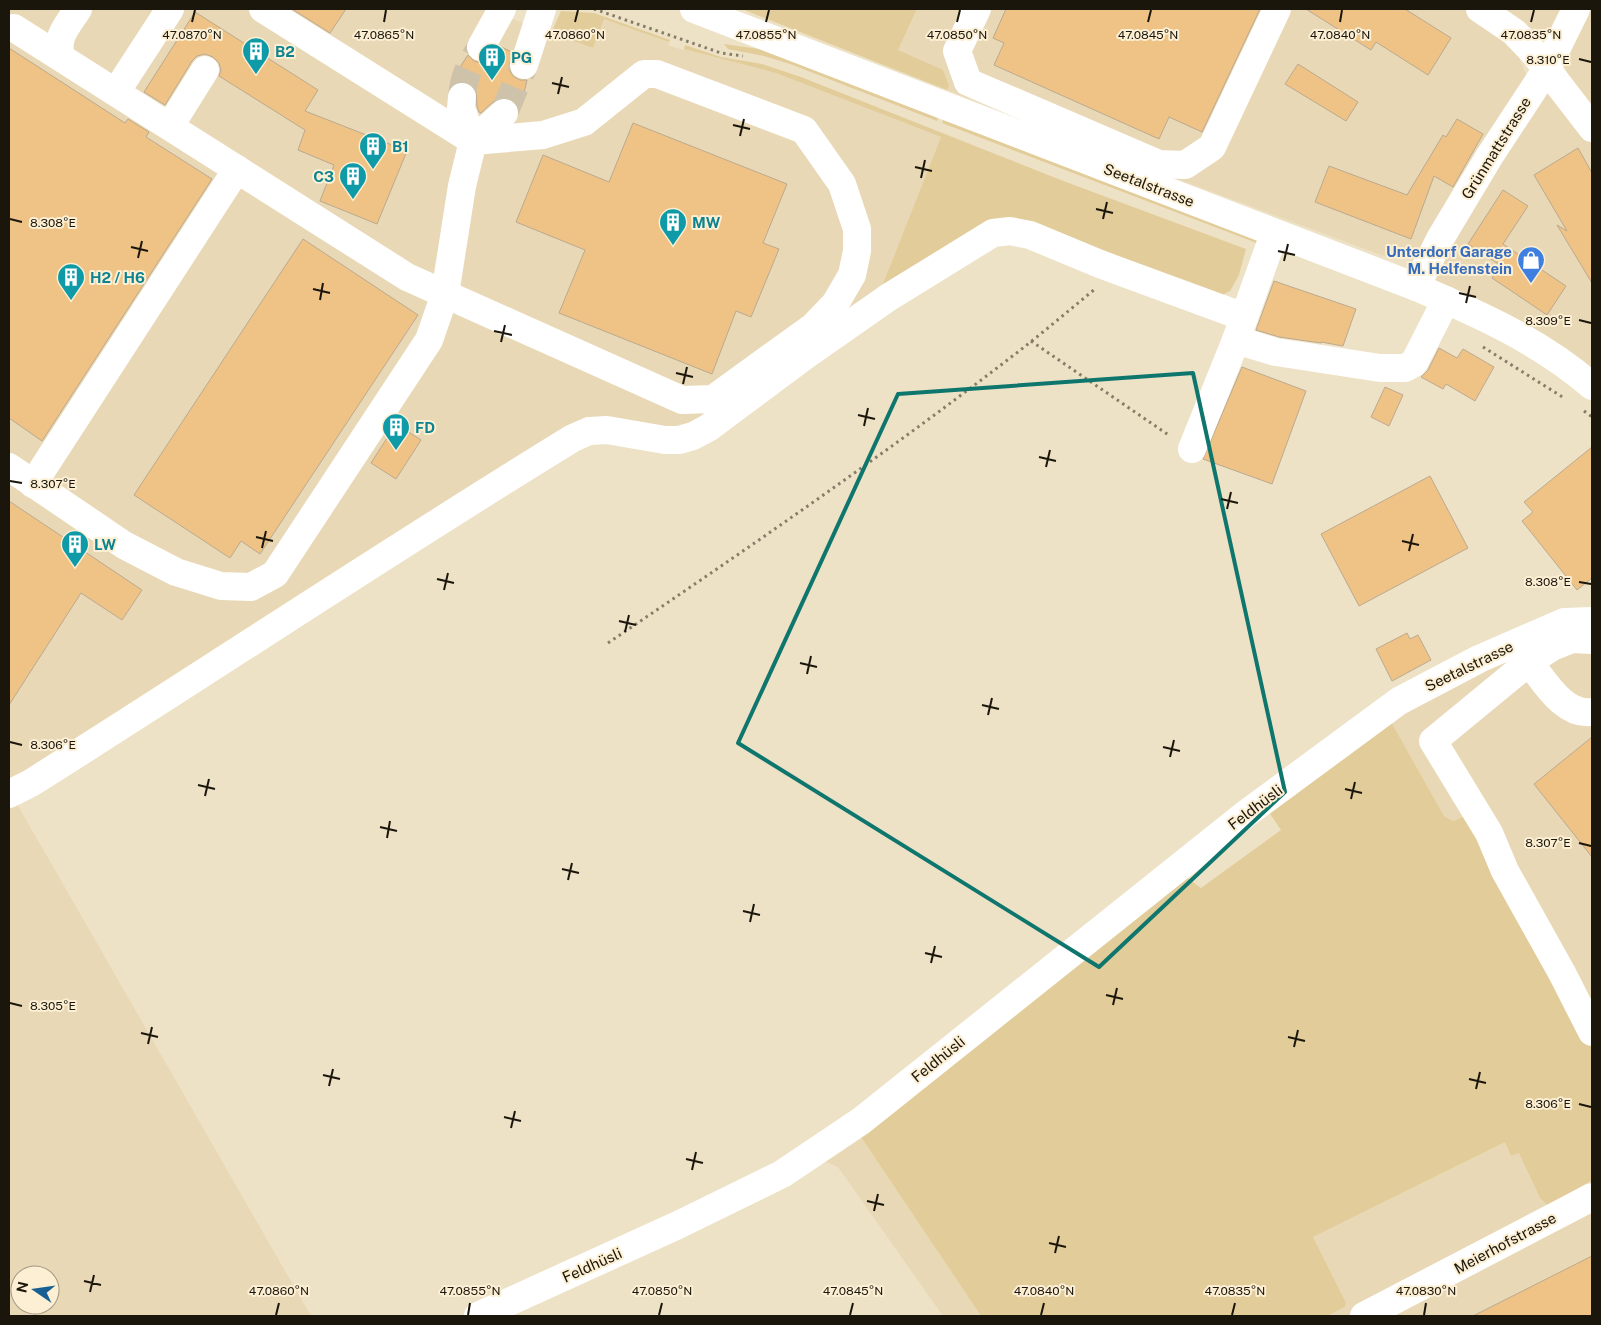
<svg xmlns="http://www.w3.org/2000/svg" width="1601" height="1325" viewBox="0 0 1601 1325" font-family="'Public Sans',sans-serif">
  <rect width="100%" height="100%" fill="#eee2c6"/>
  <g fill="#e8d8b5" fill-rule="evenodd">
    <polygon points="9,9 484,9 593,48 604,18 669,42 668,45 683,50 684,49 776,73 941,137 879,294 705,423 674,431 594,419 9,786"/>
    <polygon points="917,9 1592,9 1592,106 1567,73 1562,59 1556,33 1529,27 1517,52 1527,77 1418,253 1409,258 1401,255 1391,257 1381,255 1156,171 947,90 949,86 898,50"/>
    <polygon points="1537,84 1592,128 1592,386 1471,311 1423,272"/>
    <polygon points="1592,611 1592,1045 1470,814 1453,821 1444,816 1390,720"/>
    <path d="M 9,791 L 13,797 L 311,1316 L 9,1316 ZM 20,1275 L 50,1275 L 50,1305 L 20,1305 Z"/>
    <polygon points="857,1131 981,1316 943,1316 838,1167 820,1159"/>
    <polygon points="1505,1142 1519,1152 1540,1198 1548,1206 1592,1180 1592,1316 1327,1316 1345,1307 1313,1237"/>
  </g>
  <g fill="#e2cc99">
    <polygon points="742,9 917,9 898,50 943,70 949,86 947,90"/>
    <polygon points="561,11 594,13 670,40 669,42 604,19 593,48 551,33"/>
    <polygon points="724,44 759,49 776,54 938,118 937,121 790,64 764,56 728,49"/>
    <polygon points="685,45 721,57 762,64 801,77 1066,182 1246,249 1239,275 1230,291 1218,297 1021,227 879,294 941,137 776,73 684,49"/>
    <polygon points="943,120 1255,238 1262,245 942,123"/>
    <polygon points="1390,720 1444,816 1453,821 1470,814 1592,1045 1592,1180 1548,1206 1540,1198 1519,1153 1511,1156 1505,1142 1313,1237 1346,1303 1345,1307 1327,1316 981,1316 857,1131 1182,874 1201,888 1281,830 1264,805"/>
  </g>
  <g fill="#eec385" stroke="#bba991">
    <polygon points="292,9 346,9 330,33"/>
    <polygon points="1006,9 1260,9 1202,132 1169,117 1159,139 994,65 1004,43 993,38"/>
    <polygon points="1306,9 1405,9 1451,38 1428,75 1376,42 1371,50"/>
    <polygon points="195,12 318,90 305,111 407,151 377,224 320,201 334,165 298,150 305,130 219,76 221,70 219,63 213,57 205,54 197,56 192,61 165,105 144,92"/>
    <polygon points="499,46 512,52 509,69 513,76 520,80 527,80 524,93 517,104 509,98 500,98 494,101 481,113 479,112 477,106 476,90 471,84 464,82 458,82 460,67 468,55 474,61 482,63 489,61 494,55"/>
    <polygon points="9,48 125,123 128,119 149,132 146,137 212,179 42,441 9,418"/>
    <polygon points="1298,64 1358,102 1346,121 1285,84"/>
    <polygon points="1457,119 1483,134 1453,187 1434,176 1411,239 1315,202 1329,166 1407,195 1443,135 1446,137"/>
    <polygon points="633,123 787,184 763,243 779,249 751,317 736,311 712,374 559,313 585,250 516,222 543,155 609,182"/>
    <polygon points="1578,148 1592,173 1592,283 1557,225 1567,231 1534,175"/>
    <polygon points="1503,190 1528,206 1503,244 1566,286 1547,315 1492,278 1500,265 1468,244"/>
    <polygon points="303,239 418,315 260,554 241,541 230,558 134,495"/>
    <polygon points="1274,281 1356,309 1343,346 1321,342 1321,343 1279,337 1256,330"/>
    <polygon points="1439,348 1457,358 1463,349 1494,367 1475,401 1446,384 1443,389 1421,377 1428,370"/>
    <polygon points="1242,367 1306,391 1272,484 1203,459"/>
    <polygon points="1385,387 1403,395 1389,426 1371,417"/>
    <polygon points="396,424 421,440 396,479 371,463"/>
    <polygon points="1592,447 1592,578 1577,590 1522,521 1533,512 1524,502"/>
    <polygon points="1430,476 1468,548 1359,606 1321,534"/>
    <polygon points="9,501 142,590 122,620 81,593 9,705"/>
    <polygon points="1407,633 1410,639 1418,635 1431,660 1392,681 1376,649"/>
    <polygon points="1592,737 1592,857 1534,784"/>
    <polygon points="1592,1256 1592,1316 1473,1316"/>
  </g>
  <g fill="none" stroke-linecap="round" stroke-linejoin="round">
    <g stroke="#cec3aa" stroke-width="28" stroke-dasharray="28 14" stroke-linecap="butt">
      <path d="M 462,97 C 464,74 470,66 481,47"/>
      <polyline points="504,113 524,65"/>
    </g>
    <g stroke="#857c69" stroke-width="3" stroke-dasharray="2.5 4" stroke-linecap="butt">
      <polyline points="594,9 721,53 743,56"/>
      <polyline points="1031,341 1170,436"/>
      <polyline points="1483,347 1564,398"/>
      <polyline points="1584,411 1592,417"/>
      <path d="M 608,643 C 744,551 880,458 1010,358 C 1039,336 1067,312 1095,289"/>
    </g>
    <g stroke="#fff" stroke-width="28">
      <polyline points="977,9 957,51 968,82 1159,164 1185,165 1212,147 1277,9"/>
      <polyline points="1480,9 1514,32 1535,54 1592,128"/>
      <polyline points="14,28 407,277 682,400 713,399 814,326 835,304 852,275 857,251 857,229 842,184 804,130 657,74 644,74 584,122 543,135 473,141 263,9"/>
      <polyline points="481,47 502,9"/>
      <path d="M 61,57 C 55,37 68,25 78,9"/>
      <polyline points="524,65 542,9"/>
      <polyline points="116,92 170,9"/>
      <polyline points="462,97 461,108 473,141"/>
      <polyline points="170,126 205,70"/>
      <polyline points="1416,287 1440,239 1489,157 1546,70 1576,9"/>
      <polyline points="1236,340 1276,352 1380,368 1405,368 1414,363 1446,300"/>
      <polyline points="1192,449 1236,340 1274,234"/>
      <polyline points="9,467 124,545 176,572 221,586 251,587 275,574 429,340 445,294 462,186 473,141 504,113"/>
      <polyline points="33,484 237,169"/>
      <polyline points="1592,640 1572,639 1552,647 1529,662 1433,741 1489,833 1505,871 1562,973 1592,1032"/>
      <path d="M 1529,662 C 1545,682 1564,716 1592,712"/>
      <path d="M 9,794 L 31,783 C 212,669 390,550 573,438 L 589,431 L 607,430 L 665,440 L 679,440 L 693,436 L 708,428 L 806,355 L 889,297 L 993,233 L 1010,231 L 1030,235 L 1100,264 L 1244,317"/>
      <polyline points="478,1316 678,1225 782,1174 861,1121 1247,813 1399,701 1479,659 1564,622 1592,621"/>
      <polyline points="1364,1316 1592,1197"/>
    </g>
    <path stroke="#fff" stroke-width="28" d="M 694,9 L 1416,287 C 1479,314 1540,341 1592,386"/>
  </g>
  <path fill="none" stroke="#0f766e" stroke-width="4" stroke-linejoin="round" d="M 1193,373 L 1285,792 L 1099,967 L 738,743 L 898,394 Z"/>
  <path fill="none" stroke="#1b160c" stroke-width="2" d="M 192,22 L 195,10M 384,22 L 386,10M 575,22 L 578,10M 766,22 L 769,10M 957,22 L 960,10M 1148,22 L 1151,10M 1340,22 L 1342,10M 1531,22 L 1534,10M 1579,59 L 1591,62M 552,83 L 569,87M 558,94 L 562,77M 733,125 L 750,129M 740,136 L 744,119M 915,167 L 932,171M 921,178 L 925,160M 1096,209 L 1113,213M 10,219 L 22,222M 1103,219 L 1107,202M 131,247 L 148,251M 1278,251 L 1295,255M 138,258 L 142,241M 1284,261 L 1288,244M 313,289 L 330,293M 1459,293 L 1476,297M 320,300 L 323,283M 1466,303 L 1470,286M 1579,320 L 1591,323M 494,331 L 512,335M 501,342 L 505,325M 676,373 L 693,377M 683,384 L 687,367M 858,415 L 875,419M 864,426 L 868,408M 1039,457 L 1056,461M 1046,467 L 1050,450M 10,481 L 22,483M 1221,499 L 1238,503M 1227,509 L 1231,492M 256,537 L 273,541M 1402,541 L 1419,545M 262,548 L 266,531M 1409,551 L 1413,534M 437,579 L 454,583M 1579,582 L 1591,584M 444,590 L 448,573M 619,621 L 636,625M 625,632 L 629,615M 800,663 L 817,667M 807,674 L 811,656M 982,705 L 999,709M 988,715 L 992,698M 10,742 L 22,745M 1163,747 L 1180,751M 1170,757 L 1174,740M 198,785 L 215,789M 1345,789 L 1362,793M 205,796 L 209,779M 1351,799 L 1355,782M 380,827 L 397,831M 387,838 L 390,821M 1579,843 L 1591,846M 562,869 L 579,873M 568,880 L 572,863M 743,911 L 760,915M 750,922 L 754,904M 925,953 L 942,957M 931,963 L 935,946M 1106,995 L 1123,999M 10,1003 L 22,1006M 1113,1005 L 1117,988M 141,1033 L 158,1037M 1288,1037 L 1305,1041M 148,1044 L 152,1027M 1294,1047 L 1298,1030M 323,1075 L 340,1079M 1469,1079 L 1486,1083M 329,1086 L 333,1069M 1476,1089 L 1480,1072M 1579,1104 L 1591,1107M 504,1117 L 521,1121M 511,1128 L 515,1111M 686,1159 L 703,1163M 692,1170 L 696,1152M 867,1201 L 884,1205M 874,1211 L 878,1194M 1049,1243 L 1066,1247M 1055,1253 L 1059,1236M 84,1281 L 101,1285M 90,1292 L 94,1275M 276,1315 L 279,1303M 468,1315 L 470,1303M 659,1315 L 662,1303M 850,1315 L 853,1303M 1041,1315 L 1044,1303M 1232,1315 L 1235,1303M 1424,1315 L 1426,1303"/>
  <defs>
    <g id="building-pin" transform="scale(1.4375)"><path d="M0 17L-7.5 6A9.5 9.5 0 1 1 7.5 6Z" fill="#0f9aa8" stroke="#fcefd3"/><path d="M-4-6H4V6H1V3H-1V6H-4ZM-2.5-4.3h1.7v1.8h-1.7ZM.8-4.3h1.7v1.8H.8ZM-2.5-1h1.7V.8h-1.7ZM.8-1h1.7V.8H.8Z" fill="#fff"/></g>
    <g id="shop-pin" transform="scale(1.4375)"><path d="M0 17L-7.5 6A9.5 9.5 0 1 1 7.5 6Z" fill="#3f7fe0" stroke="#fcefd3"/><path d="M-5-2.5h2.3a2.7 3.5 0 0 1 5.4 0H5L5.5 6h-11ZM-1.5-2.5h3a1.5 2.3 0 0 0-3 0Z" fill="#fff"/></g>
  </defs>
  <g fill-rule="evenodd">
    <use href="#building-pin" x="256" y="51"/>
    <use href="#building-pin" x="492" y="57"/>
    <use href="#building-pin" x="373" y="146"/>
    <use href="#building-pin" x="353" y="176"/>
    <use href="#building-pin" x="673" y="222"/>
    <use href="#shop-pin" x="1531" y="260"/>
    <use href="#building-pin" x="71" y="277"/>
    <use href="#building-pin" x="396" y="427"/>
    <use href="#building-pin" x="75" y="544"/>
  </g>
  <g text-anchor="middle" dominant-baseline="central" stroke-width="4" stroke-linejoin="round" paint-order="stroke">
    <g font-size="15" font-weight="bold" fill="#0d838f" stroke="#fcefd3" text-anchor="start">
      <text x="275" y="51">B2</text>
      <text x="511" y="57">PG</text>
      <text x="392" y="146">B1</text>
      <text x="334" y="176" text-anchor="end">C3</text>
      <text x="692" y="222">MW</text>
      <text x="90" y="277">H2 / H6</text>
      <text x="415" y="427">FD</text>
      <text x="94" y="544">LW</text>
    </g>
    <g font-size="15" fill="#1b160c" stroke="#fcefd3">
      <text transform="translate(1496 148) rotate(-58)">Grünmattstrasse</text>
      <text transform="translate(1149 185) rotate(21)">Seetalstrasse</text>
      <text transform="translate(1469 666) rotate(-26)">Seetalstrasse</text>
      <text transform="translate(1255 807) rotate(-37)">Feldhüsli</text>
      <text transform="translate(938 1059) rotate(-39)">Feldhüsli</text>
      <text transform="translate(1505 1243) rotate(-28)">Meierhofstrasse</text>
      <text transform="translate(592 1265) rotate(-24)">Feldhüsli</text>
    </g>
    <g font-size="15" font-weight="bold" fill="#366cbe" stroke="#fcefd3" text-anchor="end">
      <text x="1512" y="251">Unterdorf Garage<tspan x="1512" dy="17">M. Helfenstein</tspan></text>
    </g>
  </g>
  <g font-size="12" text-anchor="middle" fill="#1b160c" stroke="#fcefd3" stroke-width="4" stroke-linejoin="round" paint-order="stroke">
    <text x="192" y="39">47.0870°N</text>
    <text x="384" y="39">47.0865°N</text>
    <text x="575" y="39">47.0860°N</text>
    <text x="766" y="39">47.0855°N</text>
    <text x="957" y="39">47.0850°N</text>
    <text x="1148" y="39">47.0845°N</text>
    <text x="1340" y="39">47.0840°N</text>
    <text x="1531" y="39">47.0835°N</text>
    <text x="1548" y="64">8.310°E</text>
    <text x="53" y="227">8.308°E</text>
    <text x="1548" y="325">8.309°E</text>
    <text x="53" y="488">8.307°E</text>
    <text x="1548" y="586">8.308°E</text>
    <text x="53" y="749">8.306°E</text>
    <text x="1548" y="847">8.307°E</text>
    <text x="53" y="1010">8.305°E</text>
    <text x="1548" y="1108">8.306°E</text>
    <text x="279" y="1295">47.0860°N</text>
    <text x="470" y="1295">47.0855°N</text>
    <text x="662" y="1295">47.0850°N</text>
    <text x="853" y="1295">47.0845°N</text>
    <text x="1044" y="1295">47.0840°N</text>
    <text x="1235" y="1295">47.0835°N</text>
    <text x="1426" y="1295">47.0830°N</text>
  </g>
  <rect width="1601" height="1325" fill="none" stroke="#1b160c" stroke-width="20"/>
  <g transform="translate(35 1290) rotate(283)"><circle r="24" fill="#fcefd3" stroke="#a29883"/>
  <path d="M0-4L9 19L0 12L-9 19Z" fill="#186094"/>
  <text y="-8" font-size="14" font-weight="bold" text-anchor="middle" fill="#1b160c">N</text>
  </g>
</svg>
